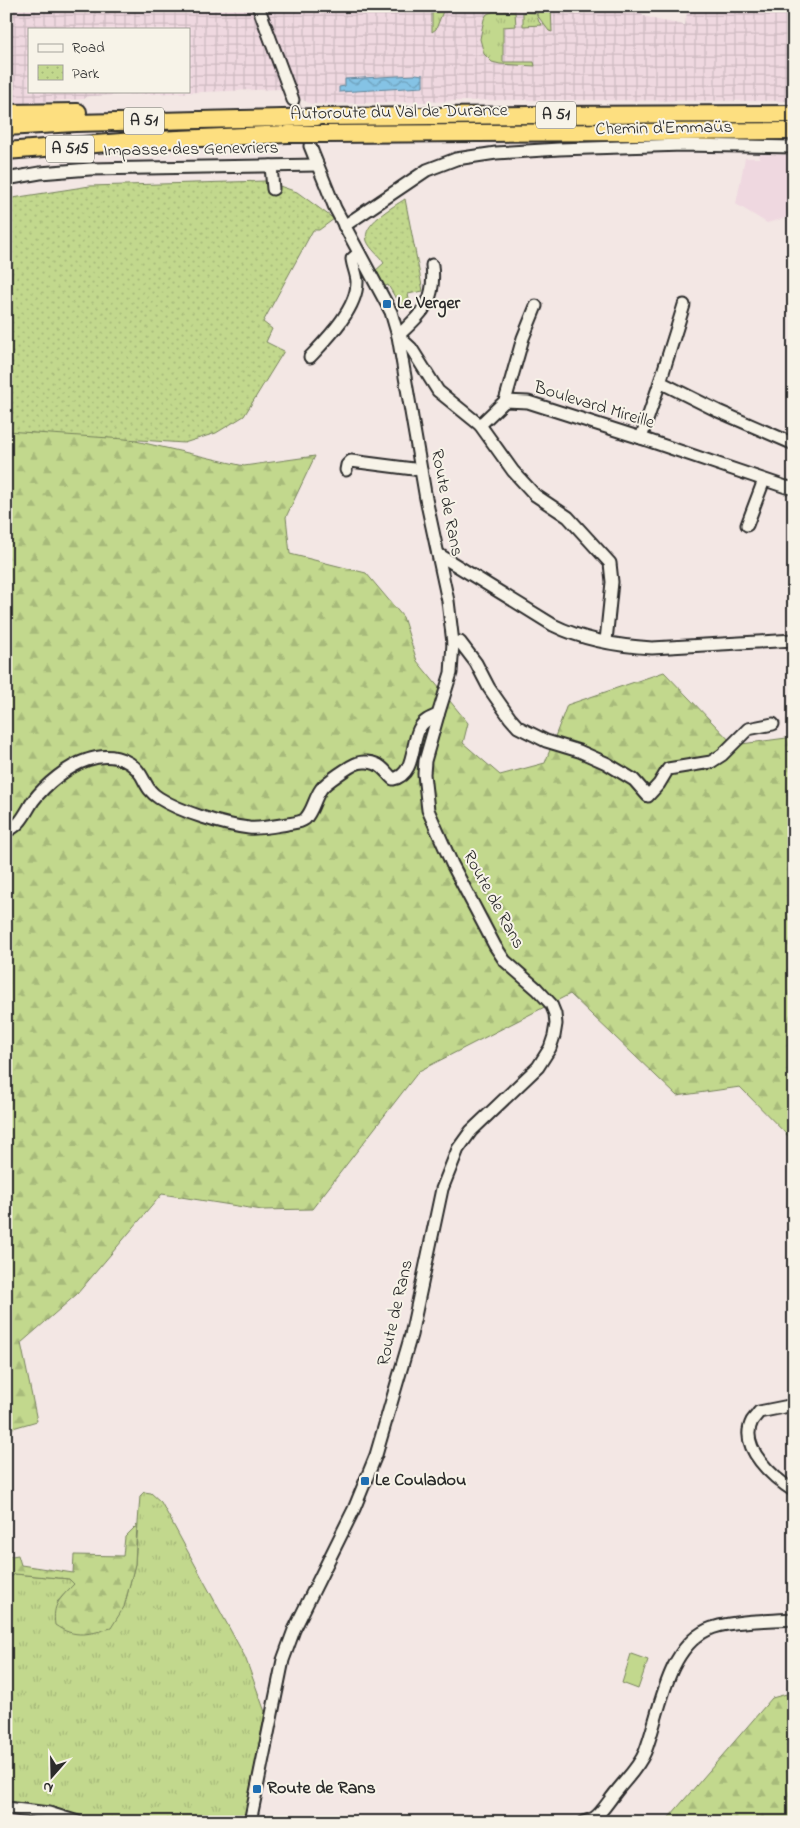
<svg xmlns="http://www.w3.org/2000/svg" width="800" height="1828" viewBox="0 0 800 1828" font-family="'Indie Flower',sans-serif">
  <defs>
    <pattern id="industrial-grid" width="8" height="8" patternUnits="userSpaceOnUse" patternTransform="scale(1.25)"><rect width="8" height="8" fill="#efd8e0"/><path d="M0 4h8M4 0v8" fill="none" stroke="#cdbac0"/></pattern>
    <pattern id="grass-tufts" width="24" height="20" patternUnits="userSpaceOnUse" patternTransform="scale(1.25)"><rect width="24" height="20" fill="#c2d88d"/><path d="M3 7l-1-3M5 7V3M7 7l1-3M15 17l-1-3M17 17v-4M19 17l1-3" fill="none" stroke="#a7ba7a"/></pattern>
    <pattern id="forest-firs" width="22" height="20" patternUnits="userSpaceOnUse" patternTransform="scale(1.25)"><rect width="22" height="20" fill="#c2d88d"/><path d="M5 1l3.5 6h-7zM16 11l3.5 6h-7z" fill="#a7ba7a"/></pattern>
    <pattern id="park-dots" width="8" height="8" patternUnits="userSpaceOnUse" patternTransform="scale(1.25)"><rect width="8" height="8" fill="#c2d88d"/><path d="M2 2h.1M6 6h.1" fill="none" stroke="#a7ba7a" stroke-width="1.8" stroke-linecap="round"/></pattern>
    <pattern id="water-waves" width="16" height="10" patternUnits="userSpaceOnUse" patternTransform="scale(1.25)"><rect width="16" height="10" fill="#85c3e5"/><path d="M0 5q4-4 8 0t8 0" fill="none" stroke="#6d9fba"/></pattern>
  </defs>
  <rect width="100%" height="100%" fill="#f3e7e4"/>
  <filter id="ink" filterUnits="userSpaceOnUse"><feTurbulence type="fractalNoise" baseFrequency=".02" numOctaves="2"/><feDisplacementMap in="SourceGraphic" scale="10" xChannelSelector="R" yChannelSelector="G"/><feConvolveMatrix kernelMatrix="1 2 1 2 8 2 1 2 1" color-interpolation-filters="sRGB"/></filter>
  <g filter="url(#ink)">
    <polygon fill="#efd8e0" points="760,154 794,155 794,217 785,218 767,223 736,204 745,158 759,158"/>
    <path fill="url(#industrial-grid)" fill-rule="evenodd" d="M 6,6 L 642,6 L 642,15 L 657,20 L 685,25 L 688,6 L 794,6 L 794,101 L 518,100 L 311,104 L 281,89 L 89,96 L 84,99 L 6,104 ZM 29,29 L 189,29 L 189,91 L 29,91 Z"/>
    <g fill="url(#grass-tufts)" stroke="#76825c">
      <polygon points="432,6 445,6 436,29 432,32"/>
      <polygon points="538,6 551,6 552,32 549,31 537,15"/>
      <polygon points="494,11 515,12 516,26 503,27 503,62 534,62 535,66 500,64 492,62 484,54 480,39 484,19 487,14"/>
      <polygon points="523,12 536,13 539,22 542,25 523,26"/>
      <polygon points="144,1492 151,1493 161,1502 245,1657 265,1712 244,1822 87,1822 80,1818 17,1806 16,1802 6,1801 6,1582 9,1578 15,1574 70,1579 74,1584 57,1602 124,1607 135,1564 140,1496"/>
    </g>
    <g fill="url(#forest-firs)" stroke="#76825c">
      <polygon points="6,406 75,427 244,466 315,456 286,517 290,554 366,573 403,617 417,661 468,723 463,743 500,775 545,763 567,705 664,672 734,745 794,737 794,1142 740,1087 677,1096 570,994 419,1071 312,1209 262,1210 162,1194 77,1294 21,1343 37,1421 6,1430"/>
      <path d="M 137,1525 L 135,1564 L 124,1607 L 111,1628 C 90,1634 75,1639 55,1625 C 52,1604 60,1599 74,1584 L 69,1579 L 15,1574 L 9,1578 L 6,1582 L 6,1557 L 18,1555 L 21,1565 L 73,1573 L 74,1555 L 123,1556 L 125,1537 Z"/>
      <polygon points="794,1692 794,1822 665,1822 772,1698"/>
    </g>
    <g fill="url(#park-dots)" stroke="#76825c">
      <polygon points="265,181 297,192 334,219 319,230 313,230 263,322 272,329 266,342 284,351 244,416 216,433 184,443 6,431 6,199 90,186"/>
      <path d="M 405,199 L 423,291 L 408,294 L 410,304 L 399,306 L 397,297 L 395,297 L 388,285 L 383,287 L 375,271 L 384,263 C 379,255 370,249 367,241 C 361,224 393,207 405,199 Z"/>
    </g>
    <polygon fill="#c2d88d" stroke="#76825c" points="631,1654 648,1660 638,1689 622,1683"/>
    <polygon fill="url(#water-waves)" stroke="#61869b" points="416,74 423,75 423,87 339,92 339,87 345,86 345,79 415,75"/>
    <g fill="none" stroke-linecap="round" stroke-linejoin="round">
      <polyline stroke="#cbc1bf" stroke-width="11" stroke-dasharray="11 5.5" stroke-linecap="butt" points="293,100 308,140"/>
      <g stroke="#2b2b2b" stroke-width="15">
        <g id="minor">
          <polyline points="258,6 293,100"/>
          <polyline points="271,166 273,189"/>
          <polyline points="6,179 40,173 90,169 317,165"/>
          <polyline points="344,226 427,170 456,159 496,153 559,149 683,145 794,147"/>
          <path d="M 432,265 C 436,302 423,312 398,336 L 411,348 L 438,391 L 480,425 L 505,401 L 528,402 L 641,438 L 786,487 L 794,488"/>
          <path d="M 310,357 C 327,339 357,309 357,282 C 357,275 353,267 352,259 L 359,253"/>
          <polyline points="660,382 684,305"/>
          <polyline points="505,401 523,338 536,306"/>
          <polyline points="480,425 513,471 535,495 568,517 610,563 612,582 606,641"/>
          <polyline points="641,438 660,382 718,411 794,444"/>
          <polyline points="346,470 347,465 351,461 421,470"/>
          <polyline points="747,525 764,480"/>
          <path d="M 438,554 L 553,625 C 583,640 618,646 652,648 L 794,640"/>
          <polyline points="453,643 460,642 476,663 489,688 510,718 518,727 546,741 579,751 606,763 634,780 648,796 659,784 668,769 711,762 722,755 748,729 773,724"/>
          <path d="M 6,831 C 21,826 25,813 33,801 C 45,785 68,766 87,760 C 107,753 129,756 141,775 C 147,785 148,791 159,798 C 181,812 223,825 249,828 C 261,829 275,826 287,824 C 292,823 300,823 305,819 C 313,811 314,799 321,789 C 325,783 351,765 358,763 C 363,761 371,762 376,764 C 384,767 387,774 393,779 C 415,775 411,745 419,729 C 423,721 430,718 438,715"/>
          <path d="M 794,1405 L 759,1412 C 757,1415 754,1418 752,1421 C 738,1448 775,1479 794,1491"/>
          <polyline points="6,1808 49,1813 78,1822"/>
          <polyline points="250,1822 283,1660 294,1630 354,1509 376,1455 411,1335 442,1189 458,1149 471,1131 538,1067 550,1048 554,1036 556,1024 555,1014 551,1004 537,989 505,961 495,946 452,864 428,810 424,774 425,761 438,715 451,673 453,643 448,601 426,499 398,336 391,312 335,208 310,146"/>
          <path d="M 583,1822 C 586,1821 591,1820 594,1818 C 601,1814 610,1799 616,1792 C 626,1779 639,1767 645,1752 C 660,1713 666,1650 707,1630 C 728,1620 770,1621 794,1619"/>
        </g>
      </g>
      <g stroke="#2b2b2b" stroke-width="20">
        <g id="highway">
          <polyline points="6,113 78,112"/>
          <polyline points="317,117 538,115 794,114"/>
          <polyline points="6,127 75,123 283,118"/>
          <polyline points="324,134 794,131"/>
          <polyline points="6,151 134,141 288,134"/>
        </g>
      </g>
      <use href="#minor" stroke="#f7f3e8" stroke-width="11"/>
      <use href="#highway" stroke="#fddf80" stroke-width="16"/>
      <g stroke="#2b2b2b" stroke-width="20" stroke-linecap="butt">
        <g id="highway-bridge">
          <polyline points="283,118 317,117"/>
          <polyline points="288,134 324,134"/>
        </g>
      </g>
      <use href="#highway-bridge" stroke="#fddf80" stroke-width="16"/>
    </g>
  </g>
  <g fill="#1f6fb2" stroke="#f7f3e8" stroke-width="2">
    <rect x="382" y="299" width="10" height="10" rx="2.5"/>
    <rect x="360" y="1476" width="10" height="10" rx="2.5"/>
    <rect x="252" y="1784" width="10" height="10" rx="2.5"/>
  </g>
  <g text-anchor="middle" dominant-baseline="central" stroke-width="4" stroke-linejoin="round" paint-order="stroke">
    <g fill="#f7f3e8" stroke="#686764" stroke-width="1">
      <rect x="536" y="101.5" width="40" height="27" rx="4"/>
      <rect x="124" y="107.5" width="40" height="27" rx="4"/>
      <rect x="46" y="135.5" width="48" height="27" rx="4"/>
    </g>
    <g font-size="16" font-weight="bold" fill="#2b2b2b">
      <text x="556" y="115">A 51</text>
      <text x="144" y="121">A 51</text>
      <text x="70" y="149">A 515</text>
    </g>
    <g font-size="18" fill="#2b2b2b" stroke="#f7f3e8">
      <text transform="translate(399 113) rotate(-1)">Autoroute du Val de Durance</text>
      <text transform="translate(664 129) rotate(-1)">Chemin d'Emmaüs</text>
      <text transform="translate(191 150) rotate(-1)">Impasse des Genevriers</text>
      <text transform="translate(594 406) rotate(17)">Boulevard Mireille</text>
      <text transform="translate(446 503) rotate(79)">Route de Rans</text>
      <text transform="translate(493 900) rotate(61)">Route de Rans</text>
      <text transform="translate(396 1313) rotate(-77)">Route de Rans</text>
    </g>
    <g font-size="18" font-weight="bold" fill="#2b2b2b" stroke="#f7f3e8" text-anchor="start">
      <text x="397" y="304">Le Verger</text>
      <text x="375" y="1481">Le Couladou</text>
      <text x="267" y="1789">Route de Rans</text>
    </g>
  </g>
  <rect width="800" height="1828" fill="none" stroke="#f7f3e8" stroke-width="25"/>
  <rect x="12" y="12" width="775" height="1803" fill="none" stroke="#2b2b2b" stroke-width="2" filter="url(#ink)"/>
  <rect x="28" y="28" width="162" height="65" fill="#f7f3e8" stroke="#a5a39c"/>
  <rect x="38" y="44" width="25" height="8" fill="#f7f3e8" stroke="#a5a39c"/>
  <text x="72" y="52" font-size="15" fill="#2b2b2b">Road</text>
  <rect x="38" y="65" width="25" height="15" fill="url(#park-dots)" stroke="#a5a39c"/>
  <text x="72" y="78" font-size="15" fill="#2b2b2b">Park</text>
  <g transform="translate(52 1776) rotate(200)" stroke="#f7f3e8" stroke-width="4" paint-order="stroke">
  <path d="M0-4L9 19L0 12L-9 19Z" fill="#2b2b2b"/>
  <text y="-8" font-size="14" font-weight="bold" text-anchor="middle" fill="#2b2b2b">N</text>
  </g>
</svg>
